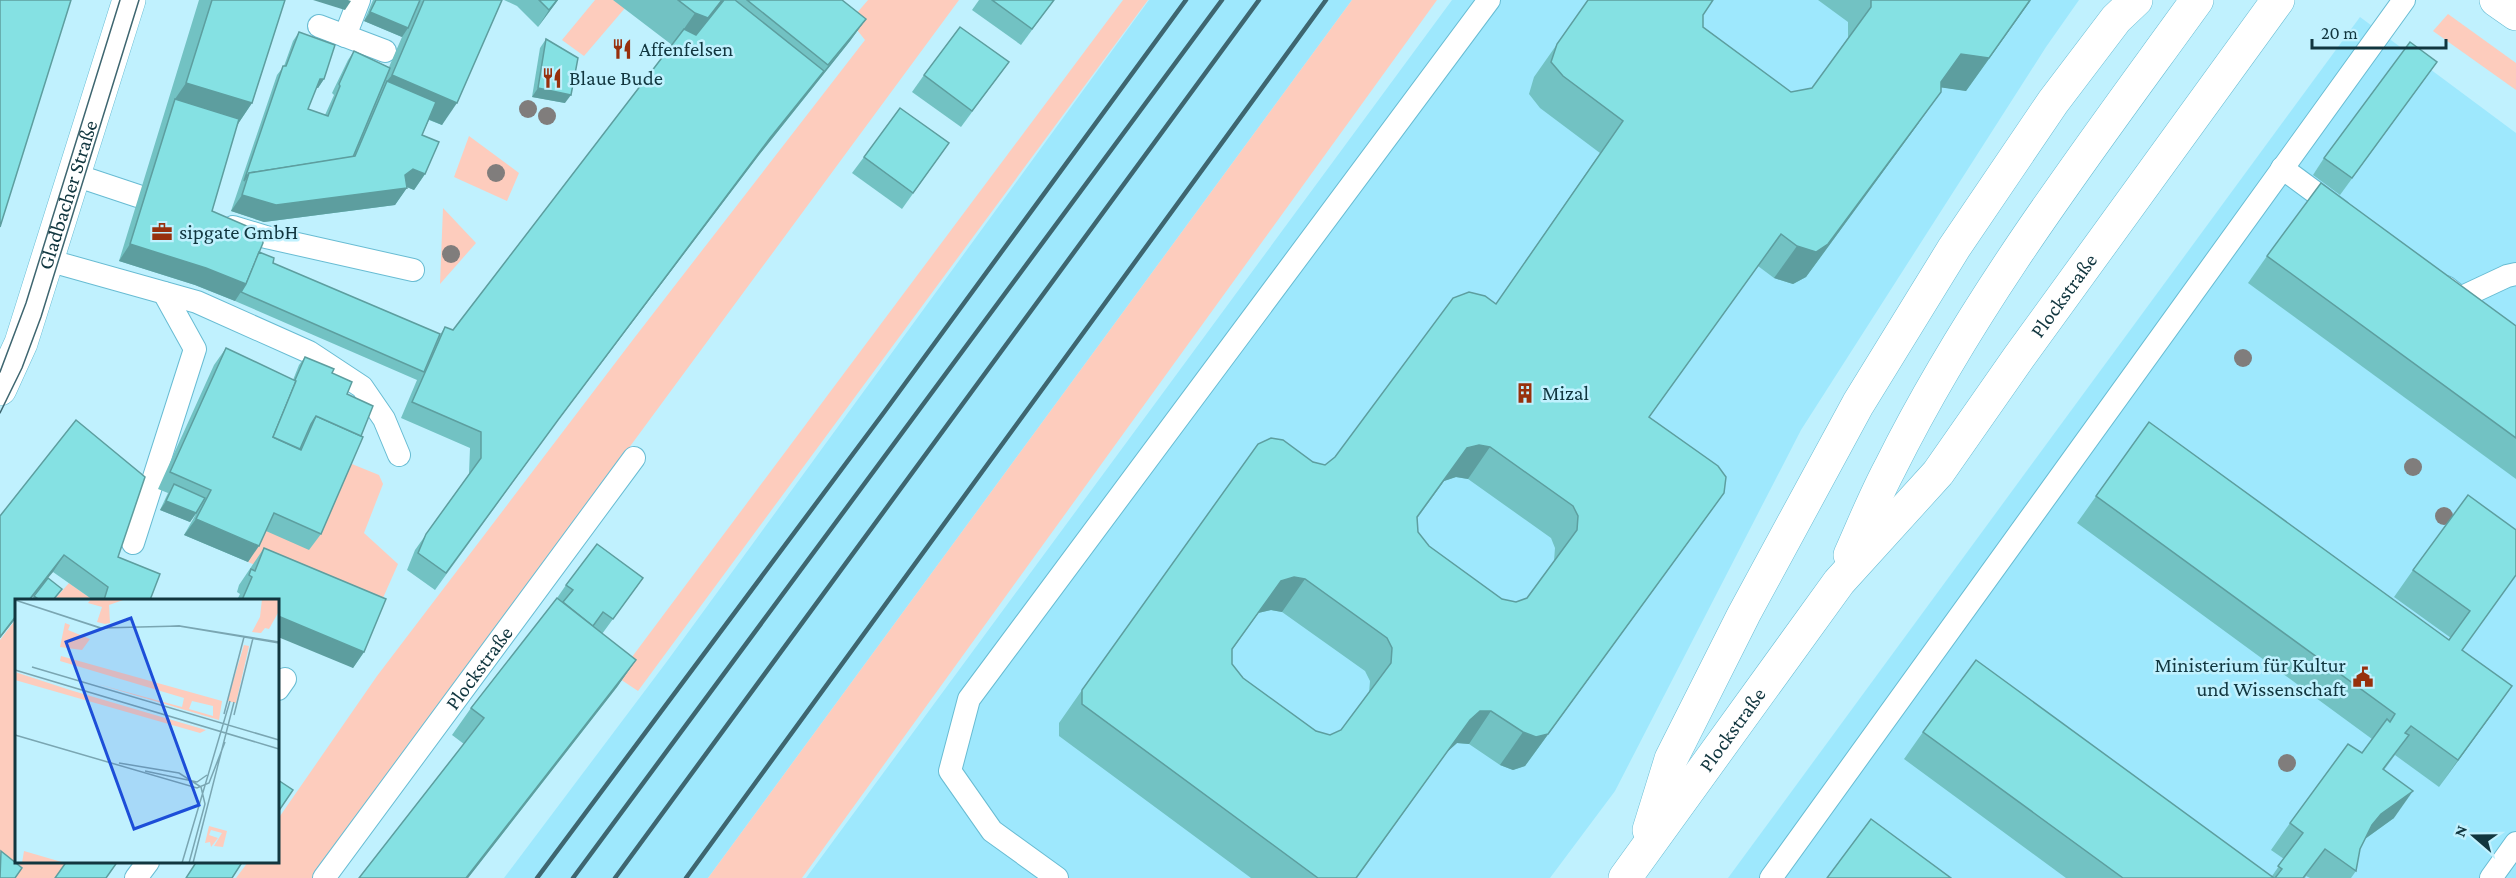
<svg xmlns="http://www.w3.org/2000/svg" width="2516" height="878" viewBox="0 0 2516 878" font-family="'Crimson Pro',serif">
  <rect width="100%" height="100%" fill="#c0f1fe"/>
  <g fill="#9ee8fd">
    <polygon points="1149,0 1352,0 708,878 504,878 665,664"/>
    <polygon points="1452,0 2079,0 2046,47 1801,430 1615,791 1550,878 806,878"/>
    <polygon points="2360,17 2516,133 2516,878 1728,878"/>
  </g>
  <g fill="#fdccbd">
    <polygon points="595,0 614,0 625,8 584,56 562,40"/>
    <polygon points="868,0 959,0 312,878 236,878 248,862 278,862 278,819 377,676 635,337 865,40 850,21"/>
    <polygon points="1123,0 1148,0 638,691 617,677"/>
    <polygon points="1352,0 1437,0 802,878 708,878"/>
    <polygon points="2448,14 2516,63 2516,90 2433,31"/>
    <polygon points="469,136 519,173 507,201 454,177"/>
    <polygon points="443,208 476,243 440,284"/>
    <polygon points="347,462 379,475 383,484 364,533 398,564 375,616 248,562 262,529"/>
    <polygon points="69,583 93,600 54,600"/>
    <polygon points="16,619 16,862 67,862 55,878 0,878 0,640"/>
  </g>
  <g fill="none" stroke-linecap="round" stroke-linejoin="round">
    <g stroke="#68bcd3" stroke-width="24">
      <g id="lane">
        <polyline points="319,26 385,51"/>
        <polyline points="345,36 359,0"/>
        <polyline points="2282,168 2339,210"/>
        <polyline points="75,175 138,196"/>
        <polyline points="233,227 266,237 413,270"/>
        <polyline points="47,260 197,302 309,352 362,387 384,419 399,455"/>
        <polyline points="2446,287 2460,298 2507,276 2516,274"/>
        <polyline points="133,543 195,349 164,293"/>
        <polyline points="278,689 285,679"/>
        <polyline points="136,878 148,862"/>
        <path id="s1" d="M 324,878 L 634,458"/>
        <polyline points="1057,878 992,831 950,771 969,699 1489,0"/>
        <polyline points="1771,878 2404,0"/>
        <polyline points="2491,878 2516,843"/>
      </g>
    </g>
    <g stroke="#68bcd3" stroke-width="34">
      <g id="secondary">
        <path id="s2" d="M 0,389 L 21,343 L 129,0"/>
        <path d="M 1850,555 C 1863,526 1875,496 1890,468 C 1973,301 2088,151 2197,0"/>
        <polyline points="1649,830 1671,759 1744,614 1858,404 1954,248 2053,102 2116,19 2136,0"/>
        <path id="s3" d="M 1625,878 L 1839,582 L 1938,473 L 2019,357 L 2278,0"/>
      </g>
    </g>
    <g stroke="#68bcd3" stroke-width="34">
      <polyline id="primary" points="2496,0 2516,14"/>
    </g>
    <use href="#lane" stroke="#fff" stroke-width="22"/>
    <use href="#secondary" stroke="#fff" stroke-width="33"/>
    <use href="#primary" stroke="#fff" stroke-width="33"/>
    <g stroke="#3e6670" stroke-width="1.5">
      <polyline points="0,372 26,303 120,0"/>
      <polyline points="0,413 22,368 41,317 139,0"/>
    </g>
    <g stroke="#3e6670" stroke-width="4.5">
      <polyline points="537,878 885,411 1186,0"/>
      <polyline points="573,878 1222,0"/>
      <polyline points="615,878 1259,0"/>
      <polyline points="686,878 1326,0"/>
    </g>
  </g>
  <g fill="#807d7c">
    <circle cx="528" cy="109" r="9"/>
    <circle cx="547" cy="116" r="9"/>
    <circle cx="496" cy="173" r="9"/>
    <circle cx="451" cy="254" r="9"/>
    <circle cx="2243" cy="358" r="9"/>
    <circle cx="2413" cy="467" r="9"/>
    <circle cx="2444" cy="516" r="9"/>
    <circle cx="2287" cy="763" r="9"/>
  </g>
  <g fill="#72c2c3" fill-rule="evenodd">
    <polygon points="199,0 285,0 252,103 237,125 212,211 273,263 440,335 445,327 453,330 672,45 613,0 842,0 866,19 850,41 759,155 546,436 435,590 407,570 415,550 469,474 470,448 401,418 417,380 235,301 195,285 119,261"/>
    <polygon points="373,0 502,0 442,125 429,120 422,135 425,174 414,190 407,187 395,205 264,222 231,211 277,75 284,66 293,41 299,32 324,79 318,88 316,88 308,109 325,115 334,95 332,93 348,60 354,51 389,67 402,37 364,21"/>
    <polygon points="504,0 558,0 538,27 517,6"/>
    <polygon points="979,0 1054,0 1021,45 972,10"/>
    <path d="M 1588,0 L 1703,15 L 1703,27 L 1791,92 L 1812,88 L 1848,38 L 1848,22 L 1818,0 L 2031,0 L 1966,91 L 1941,87 L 1918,124 L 1806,277 L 1793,284 L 1774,278 L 1758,266 L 1649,417 L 1724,493 L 1525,766 L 1513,770 L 1500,765 L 1469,744 L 1457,743 L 1447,752 L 1357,878 L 1251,878 L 1059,736 L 1059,723 L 1082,690 L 1313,462 L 1325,465 L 1335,457 L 1496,304 L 1600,153 L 1540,108 L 1529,94 L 1534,77 ZM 1456,477 L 1468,479 L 1551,538 L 1555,548 L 1554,561 L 1527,598 L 1516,602 L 1502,599 L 1429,546 L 1418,532 L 1417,518 L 1444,481 ZM 1271,610 L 1282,612 L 1365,671 L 1370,681 L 1369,693 L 1341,730 L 1330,735 L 1316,731 L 1243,678 L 1232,664 L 1232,650 L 1258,613 Z"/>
    <polygon points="546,39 565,103 532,97 540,48"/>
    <polygon points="1009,62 961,127 912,92 924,75"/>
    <polygon points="2437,62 2340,195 2313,175 2324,158"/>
    <polygon points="949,143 902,209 852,173 864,157"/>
    <polygon points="2267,256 2516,326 2516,479 2248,283"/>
    <polygon points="226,348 293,380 299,365 305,357 332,373 347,394 321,534 309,550 266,531 248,562 184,535 196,514 190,522 160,510 168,493 158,489 214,365"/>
    <polygon points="2149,422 2449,640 2451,638 2394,597 2413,570 2516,530 2462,650 2512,686 2439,787 2395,755 2384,770 2394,818 2365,839 2360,849 2356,871 2351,878 2310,878 2306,876 2305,878 2066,878 1904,759 1923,732 2272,876 2284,859 2271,850 2290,823 2362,753 2372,739 2077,523"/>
    <polygon points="0,516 118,557 150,600 93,600 53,572 16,600 16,618 0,638"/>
    <polygon points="264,548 364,652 353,668 278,600 237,600 240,594 237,592 239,585"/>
    <polygon points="48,578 54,600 31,600"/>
    <polygon points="643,578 602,634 636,660 617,687 468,878 359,878 464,744 452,735 471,708 555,601 566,585"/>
  </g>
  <g fill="#5d9e9f">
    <polygon points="313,0 348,0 351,1 345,10"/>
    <polygon points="557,0 558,0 538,27 549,10"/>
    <polygon points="722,0 725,0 685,51 672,46 695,13"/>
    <polygon points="2031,0 1966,91 1938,87 1961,54"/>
    <polygon points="370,12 408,28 402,37 364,21"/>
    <polygon points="866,19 850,41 759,155 546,436 435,590 558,420 770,138"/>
    <polygon points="392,75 457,103 442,125 380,99 387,81"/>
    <polygon points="320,79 324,79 318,88 314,87"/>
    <polygon points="186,83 252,103 230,136 175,99"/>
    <polygon points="538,88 571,95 565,103 532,97"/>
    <polygon points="1941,92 1918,124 1806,277 1793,284 1774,278 1797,246"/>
    <polygon points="413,169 425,174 414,190 402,185 407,188 395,205 264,222 231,211 242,195 405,175"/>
    <polygon points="130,244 206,268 246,284 235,301 195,285 119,261"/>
    <polygon points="1479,445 1490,447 1468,479 1456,477 1444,481 1395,549 1467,448"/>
    <polygon points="1724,493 1525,766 1513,770 1500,765 1523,732"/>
    <polygon points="166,501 196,513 190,522 160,510"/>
    <polygon points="196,519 259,546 248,562 184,535"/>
    <polygon points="64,555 53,572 30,600 29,600"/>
    <polygon points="1294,577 1305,579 1282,612 1271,610 1258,613 1209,682 1281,581"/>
    <polygon points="16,616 16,618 0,638 0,637"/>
    <polygon points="278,616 364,652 353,668 278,637"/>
    <polygon points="636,660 617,687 468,878 466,878"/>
    <polygon points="2512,686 2493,713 2439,787 2458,760"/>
    <polygon points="1480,711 1491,711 1469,744 1457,743 1447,752 1356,878 1470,720"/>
    <polygon points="2413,791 2394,818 2362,841 2372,825 2381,814"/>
  </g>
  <g fill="#85e1e3" stroke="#5d9e9f" stroke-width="1.5" fill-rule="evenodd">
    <polygon points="0,0 71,0 0,227"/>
    <polygon points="212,0 285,0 252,103 186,83"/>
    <polygon points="376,0 420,0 408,28 370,12"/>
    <polygon points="424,0 502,0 457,103 392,75"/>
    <polygon points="539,0 557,0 549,10"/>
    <polygon points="678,0 722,0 708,18 695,13"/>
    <polygon points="724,0 735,0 824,71 770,138 558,420 446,573 418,553 426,534 481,458 481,432 412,402 445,327 453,330 684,29 696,35"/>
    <polygon points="747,0 842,0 866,19 828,65"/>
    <polygon points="992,0 1054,0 1032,29"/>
    <path d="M 1588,0 L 1713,0 L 1703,15 L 1703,27 L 1791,92 L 1812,88 L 1871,7 L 1871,0 L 2030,0 L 1989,58 L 1961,54 L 1941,82 L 1941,92 L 1828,244 L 1816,252 L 1797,246 L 1781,234 L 1649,417 L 1718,466 L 1726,477 L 1724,493 L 1548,734 L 1536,737 L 1523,732 L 1491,711 L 1480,711 L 1470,720 L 1356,878 L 1318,878 L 1082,704 L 1082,690 L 1258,444 L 1271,438 L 1283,440 L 1313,462 L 1325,465 L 1335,457 L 1453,298 L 1469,292 L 1485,296 L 1496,304 L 1623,121 L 1563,76 L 1551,62 L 1557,44 ZM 1479,445 L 1490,447 L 1573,506 L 1578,516 L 1577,530 L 1527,598 L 1516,602 L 1502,599 L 1429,546 L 1418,532 L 1417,517 L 1467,448 ZM 1294,577 L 1305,579 L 1387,638 L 1392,648 L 1391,663 L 1341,730 L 1330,735 L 1316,731 L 1243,678 L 1232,664 L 1232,649 L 1281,581 Z"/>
    <polygon points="960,27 1009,62 972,111 924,75"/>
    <polygon points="299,32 335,45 324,79 320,79 308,109 328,116 340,86 339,84 354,51 390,68 353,157 249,173 244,181 283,66 286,66"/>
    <polygon points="546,39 578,58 571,95 538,88"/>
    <polygon points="2410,42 2437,62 2352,178 2324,158"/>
    <polygon points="387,81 436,102 422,135 439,142 425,174 413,169 405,175 407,188 276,205 242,195 249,173 355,156"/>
    <polygon points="175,99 239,119 212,211 256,230 262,236 263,243 246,284 206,268 130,244"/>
    <polygon points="900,108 949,143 913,193 864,157"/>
    <polygon points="2321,183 2516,326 2516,438 2267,256"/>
    <polygon points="259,252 274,258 273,263 440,334 424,372 241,292 246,284"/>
    <polygon points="226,348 296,381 273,437 301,450 316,416 363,437 321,534 274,513 259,546 196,519 211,490 170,472"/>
    <polygon points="305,357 334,369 332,373 352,382 347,394 373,406 361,436 316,416 311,424 300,449 273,437 296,381 295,380"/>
    <polygon points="76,420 145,477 118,557 160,574 150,600 104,600 108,587 64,555 29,600 16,600 16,616 0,637 0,516"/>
    <polygon points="2149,422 2449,640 2470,611 2413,570 2468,495 2516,530 2516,575 2462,650 2512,686 2458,760 2411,726 2405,733 2409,735 2383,769 2413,791 2381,814 2372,825 2360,849 2356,871 2325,849 2303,878 2275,878 2282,869 2278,866 2303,833 2290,823 2348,744 2362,753 2387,719 2390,722 2395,714 2096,496"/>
    <polygon points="174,484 205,498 196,513 166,501"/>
    <polygon points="597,544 643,578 613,619 603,612 593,626 563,602 573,590 566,585"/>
    <polygon points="264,548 386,599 364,652 278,616 278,600 242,600 252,577 249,575 251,569 255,571"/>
    <polygon points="48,578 62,589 53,600 40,600 34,596"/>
    <polygon points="557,598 636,660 466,878 359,878 484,718 471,708"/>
    <polygon points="1976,660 2274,878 2123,878 1923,732"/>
    <polygon points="278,780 293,790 278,812"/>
    <polygon points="1871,819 1951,878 1827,878"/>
    <polygon points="1,851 22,868 15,878 0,878"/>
    <polygon points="67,861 118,861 106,878 55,878"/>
    <polygon points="197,861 243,861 232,878 186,878"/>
  </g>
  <defs>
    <g id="restaurant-bare" transform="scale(1.62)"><path d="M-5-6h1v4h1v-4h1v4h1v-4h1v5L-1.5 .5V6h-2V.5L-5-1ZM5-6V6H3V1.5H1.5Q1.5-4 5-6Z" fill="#97300c" stroke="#c0f1fe" stroke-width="2.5" paint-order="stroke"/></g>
    <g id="office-bare" transform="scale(1.62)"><path d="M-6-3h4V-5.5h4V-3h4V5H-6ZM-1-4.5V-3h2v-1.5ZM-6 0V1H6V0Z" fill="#97300c" stroke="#c0f1fe" stroke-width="2.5" paint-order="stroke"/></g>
    <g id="building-bare" transform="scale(1.62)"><path d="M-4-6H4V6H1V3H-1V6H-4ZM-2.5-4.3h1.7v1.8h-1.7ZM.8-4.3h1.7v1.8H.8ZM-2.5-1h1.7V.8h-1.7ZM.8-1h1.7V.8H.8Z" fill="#97300c" stroke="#c0f1fe" stroke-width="2.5" paint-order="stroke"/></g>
    <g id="civic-bare" transform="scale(1.62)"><path d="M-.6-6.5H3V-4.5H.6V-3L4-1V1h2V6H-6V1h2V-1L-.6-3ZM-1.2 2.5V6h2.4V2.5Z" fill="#97300c" stroke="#c0f1fe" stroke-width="2.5" paint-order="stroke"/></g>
  </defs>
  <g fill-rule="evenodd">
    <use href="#restaurant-bare" x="622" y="49"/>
    <use href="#restaurant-bare" x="552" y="78"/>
    <use href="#office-bare" x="162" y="232"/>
    <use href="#building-bare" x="1525" y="393"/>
    <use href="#civic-bare" x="2363" y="677"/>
  </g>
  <g text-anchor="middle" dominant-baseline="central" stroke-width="5" stroke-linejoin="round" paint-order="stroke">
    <g font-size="21" fill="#11363f" stroke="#c0f1fe" text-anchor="start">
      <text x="639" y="49">Affenfelsen</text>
      <text x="569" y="78">Blaue Bude</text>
      <text x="179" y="232">sipgate GmbH</text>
      <text x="1542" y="393">Mizal</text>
      <text x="2346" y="665" text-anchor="end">Ministerium für Kultur<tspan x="2346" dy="24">und Wissenschaft</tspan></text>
    </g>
    <g font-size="21" fill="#11363f" stroke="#c0f1fe">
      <text stroke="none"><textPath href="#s2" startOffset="206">Gladbacher Straße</textPath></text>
      <text stroke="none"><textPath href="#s3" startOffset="730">Plockstraße</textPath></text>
      <text stroke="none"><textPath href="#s1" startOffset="261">Plockstraße</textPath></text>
      <text stroke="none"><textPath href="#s3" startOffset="183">Plockstraße</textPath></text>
    </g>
  </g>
  <g transform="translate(15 599)">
    <rect width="264" height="264" fill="#c0f1fe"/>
    <path d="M 76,0 L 111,0 L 94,6 L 95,24 L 90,25 L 82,23 L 87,8 L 73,4 ZM 247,0 L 264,0 L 264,12 L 254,30 L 250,29 L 246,34 L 237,33 L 245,18 ZM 50,24 L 55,26 L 53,31 L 75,40 L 67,51 L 45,48 ZM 229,46 L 234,47 L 221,104 L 212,102 ZM 46,57 L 207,102 L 204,121 L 82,85 L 167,108 L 169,99 L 45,62 ZM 177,102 L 198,107 L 198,117 L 174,110 ZM 0,73 L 55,91 L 191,131 L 185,134 L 0,81 ZM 194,227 L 212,232 L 208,248 L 199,247 L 207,234 L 196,231 L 194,236 L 203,239 L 196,248 L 195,243 L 190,244 ZM 9,252 L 50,264 L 7,264 Z" fill="#fdccbd" fill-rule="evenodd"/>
    <path fill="none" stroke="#7aa6b2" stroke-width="1.5" d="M 0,1 L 86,29 L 164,27 L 264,44M 0,1 L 85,29 L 165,27 L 264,43M 17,68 L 264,141M 0,71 L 264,150M 209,115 L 229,38M 219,116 L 238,39M 0,136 L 182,189 L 194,184 L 210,143M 104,164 L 164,174 L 186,188 L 190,205 L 174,264M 130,172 L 182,183 L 192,176M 167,264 L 215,102M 178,264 L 219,103"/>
    <path fill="#1d4ed8" fill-opacity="0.15" stroke="#1d4ed8" stroke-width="3" d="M 116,19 L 184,206 L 119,230 L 51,43 Z"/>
    <rect width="264" height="264" fill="none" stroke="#11363f" stroke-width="3"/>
  </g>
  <g transform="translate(2474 836) rotate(290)" stroke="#c0f1fe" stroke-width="4.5" paint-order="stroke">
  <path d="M0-4.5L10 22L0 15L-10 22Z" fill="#11363f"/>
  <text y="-9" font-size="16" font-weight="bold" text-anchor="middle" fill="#11363f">N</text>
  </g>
  <path d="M2312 39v9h134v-9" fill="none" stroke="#11363f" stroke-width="3"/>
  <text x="2321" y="39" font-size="18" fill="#11363f" stroke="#c0f1fe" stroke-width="4.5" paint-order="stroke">20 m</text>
</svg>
